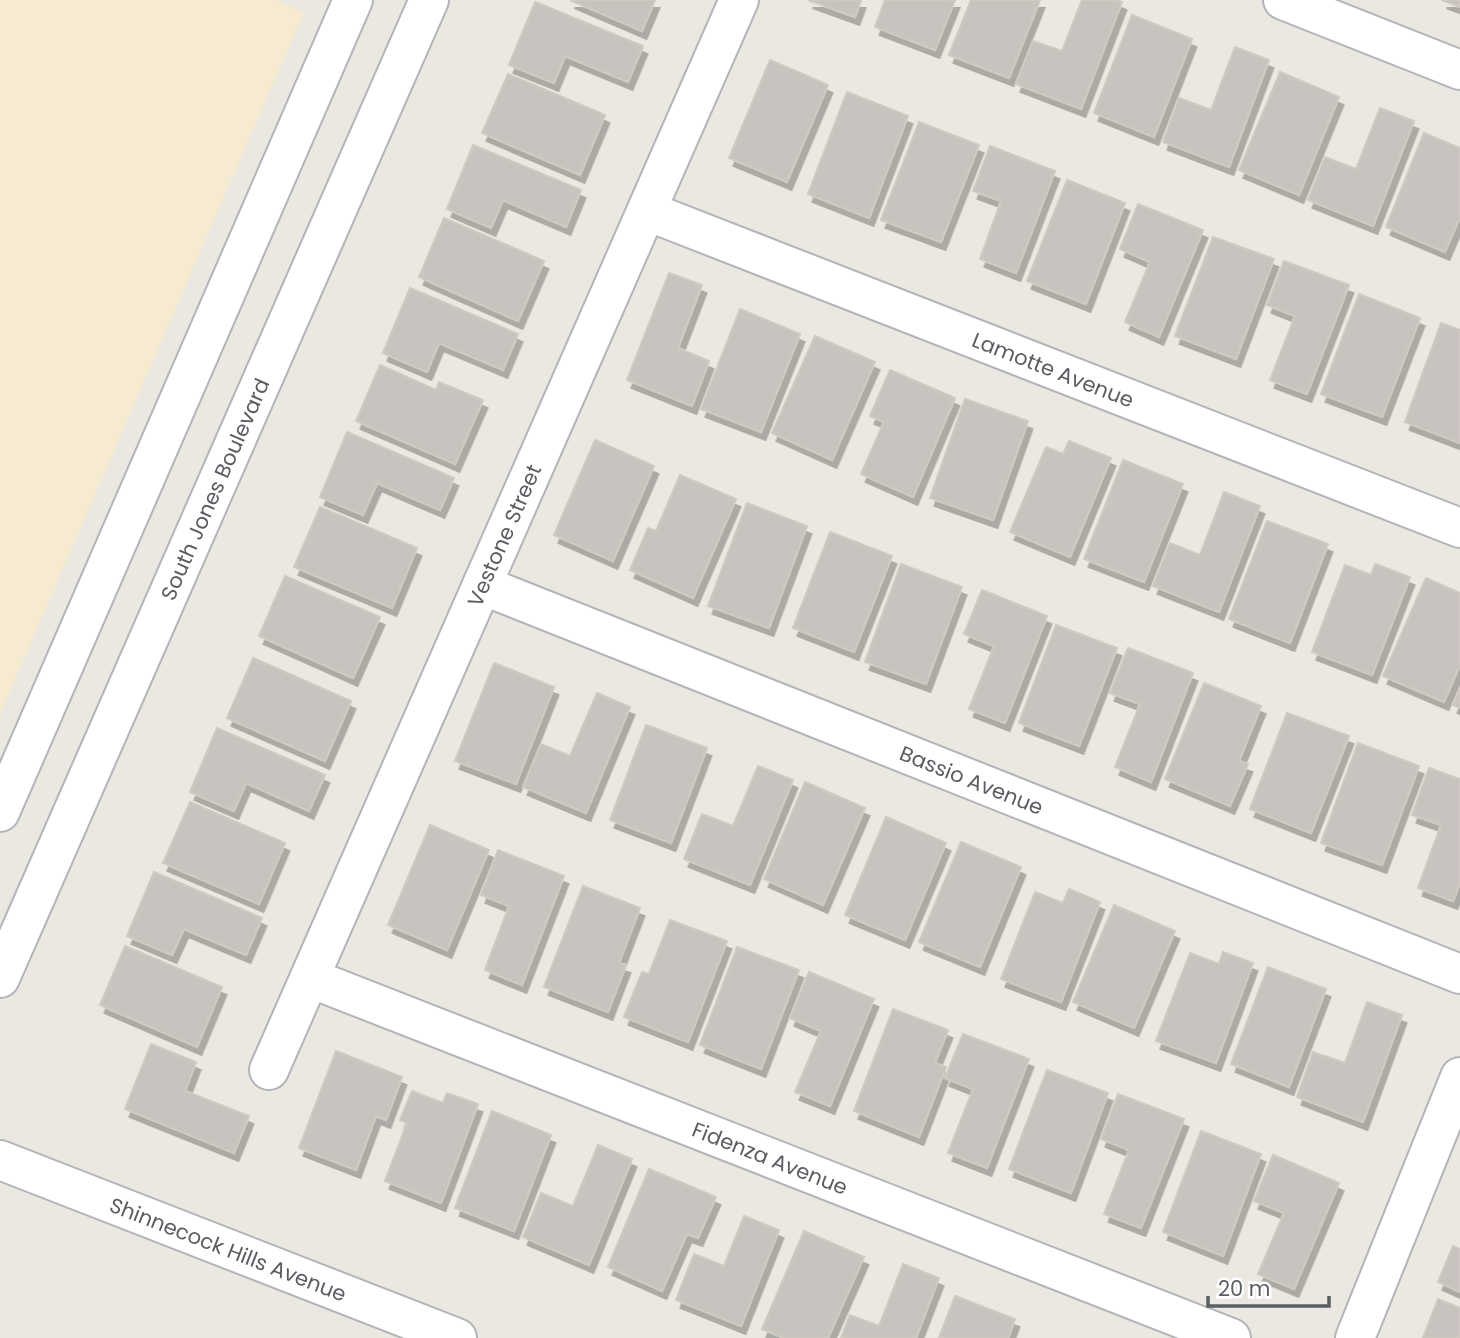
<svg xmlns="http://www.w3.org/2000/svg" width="1460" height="1338" viewBox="0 0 1460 1338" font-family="Poppins,sans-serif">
  <defs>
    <filter id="shadow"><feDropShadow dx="4.5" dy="8" stdDeviation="0" flood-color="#0004"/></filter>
  </defs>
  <rect width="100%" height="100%" fill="#ebe8e1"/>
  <polygon fill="#f6ebd1" points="0,0 275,0 304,12 0,714"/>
  <g fill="#c7c3be" stroke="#cfc9c0" stroke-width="2" filter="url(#shadow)">
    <polygon points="570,0 655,0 642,31"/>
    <polygon points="808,0 861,0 855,17"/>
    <polygon points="885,0 955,0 935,50 875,27"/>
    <polygon points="971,0 1040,0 1009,78 949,55"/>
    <polygon points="1082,0 1117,0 1122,2 1081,109 1016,84 1033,41 1062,51"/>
    <polygon points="1442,0 1460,0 1460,7"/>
    <polygon points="535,2 643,46 628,82 565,56 554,83 509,65"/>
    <polygon points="1132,15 1192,39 1154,137 1094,113"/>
    <polygon points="1235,47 1269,60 1229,167 1163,142 1179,98 1211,110"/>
    <polygon points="770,60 828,85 787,182 729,158"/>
    <polygon points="1280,72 1339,97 1299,195 1239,170"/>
    <polygon points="508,74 605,115 580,175 482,133"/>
    <polygon points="847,92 908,116 869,218 808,194"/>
    <polygon points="1380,108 1414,121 1373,226 1308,200 1325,157 1356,169"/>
    <polygon points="919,122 979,145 941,242 881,220"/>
    <polygon points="1424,133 1460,148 1460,217 1445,252 1386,227"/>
    <polygon points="473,145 581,190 566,227 503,200 491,228 447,209"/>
    <polygon points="990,146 1055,171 1016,273 980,259 1001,201 973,191"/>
    <polygon points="1067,180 1125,203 1086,304 1027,281"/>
    <polygon points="1138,204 1203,230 1159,337 1125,322 1150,262 1120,249"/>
    <polygon points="444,218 544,261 518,321 419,277"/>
    <polygon points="1213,237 1274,259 1236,359 1175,336"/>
    <polygon points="1284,261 1349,285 1307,394 1270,380 1295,316 1267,305"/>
    <polygon points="669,273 702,285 678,348 709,361 692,406 627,380"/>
    <polygon points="410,288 518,334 503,370 439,343 427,372 383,353"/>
    <polygon points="1359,294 1420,318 1382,417 1321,394"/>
    <polygon points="740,309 800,334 761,432 701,409"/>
    <polygon points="1441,323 1460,330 1460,443 1405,422"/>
    <polygon points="815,336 875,362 832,460 772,433"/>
    <polygon points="380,365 436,390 439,382 483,400 455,464 356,421"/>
    <polygon points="890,370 955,398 913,497 861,474 884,422 870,416"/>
    <polygon points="965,399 1028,421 993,520 930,498"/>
    <polygon points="347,432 454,478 440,510 377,483 363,515 320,497"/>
    <polygon points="595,440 654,466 613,561 554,535"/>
    <polygon points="1069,441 1111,458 1070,557 1010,532 1046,447 1063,454"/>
    <polygon points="1123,460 1183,484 1144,582 1084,559"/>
    <polygon points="680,475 736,499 693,598 630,570 648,528 656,531"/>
    <polygon points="1224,492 1260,506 1219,612 1153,586 1170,543 1200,555"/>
    <polygon points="747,503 807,526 769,628 708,606"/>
    <polygon points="320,507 417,548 392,608 294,567"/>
    <polygon points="1267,521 1328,544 1290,643 1229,619"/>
    <polygon points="830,532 892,556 854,652 793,628"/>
    <polygon points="901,564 962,587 926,684 865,662"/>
    <polygon points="1375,564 1410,577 1372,675 1312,652 1345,565 1371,575"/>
    <polygon points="285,576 380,617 353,678 259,636"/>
    <polygon points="1426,578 1460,593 1460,665 1444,702 1383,676"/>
    <polygon points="982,590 1047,616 1005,723 969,709 994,646 964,634"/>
    <polygon points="1056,625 1117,648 1079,746 1019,723"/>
    <polygon points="1128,648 1193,673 1151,782 1115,767 1140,704 1110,693"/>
    <polygon points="253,658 351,701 325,761 227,718"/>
    <polygon points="494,663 554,687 516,784 455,761"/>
    <polygon points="1204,683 1261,706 1239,761 1248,764 1230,806 1165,779"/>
    <polygon points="1460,689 1460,708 1453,705"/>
    <polygon points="597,693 630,707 586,813 523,787 541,744 570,756"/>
    <polygon points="1287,713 1349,736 1311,833 1250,809"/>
    <polygon points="646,725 707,748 671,843 610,820"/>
    <polygon points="217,728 325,775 309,811 246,783 234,811 190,792"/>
    <polygon points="1358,743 1419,766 1382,865 1321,843"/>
    <polygon points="758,766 793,780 750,885 684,859 702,814 733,826"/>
    <polygon points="1429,768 1460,779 1460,883 1453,901 1418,888 1441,825 1412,815"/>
    <polygon points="805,782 865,808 823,905 764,879"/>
    <polygon points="190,802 285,843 259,904 163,863"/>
    <polygon points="886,817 946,843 905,940 845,915"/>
    <polygon points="430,825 489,850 447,950 388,925"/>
    <polygon points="961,842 1021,867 980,967 919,942"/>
    <polygon points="498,850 564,876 522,985 485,970 509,906 481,895"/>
    <polygon points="154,872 262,918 246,955 184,929 172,955 127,936"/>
    <polygon points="583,886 640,908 619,963 626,965 608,1012 544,987"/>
    <polygon points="1069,889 1100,902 1061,1002 1001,979 1035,892 1063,903"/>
    <polygon points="1114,905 1175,931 1134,1028 1073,1002"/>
    <polygon points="670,920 727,941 688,1042 624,1017 642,972 649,974"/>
    <polygon points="125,946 222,987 197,1047 100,1005"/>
    <polygon points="737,947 799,970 761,1069 700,1045"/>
    <polygon points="1223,952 1253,963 1216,1063 1156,1041 1190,953 1219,964"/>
    <polygon points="1268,967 1326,989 1289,1087 1231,1064"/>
    <polygon points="809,972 874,999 830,1106 795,1092 821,1031 790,1018"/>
    <polygon points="1367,1002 1402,1015 1363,1122 1297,1097 1313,1052 1345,1063"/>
    <polygon points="893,1009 948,1030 935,1063 946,1067 919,1137 854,1111"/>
    <polygon points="963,1034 1029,1059 987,1168 948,1153 973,1089 945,1078"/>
    <polygon points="151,1044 196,1062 185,1091 249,1116 234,1153 125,1109"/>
    <polygon points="336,1051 402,1077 386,1120 376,1116 356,1170 299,1148"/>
    <polygon points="1047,1070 1108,1093 1071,1193 1009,1169"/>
    <polygon points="412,1091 443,1103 447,1093 478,1104 441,1203 385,1181 407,1123 400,1120"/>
    <polygon points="1118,1094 1184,1119 1141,1228 1104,1214 1129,1150 1101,1139"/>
    <polygon points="492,1111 551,1135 514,1231 455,1208"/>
    <polygon points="1201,1131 1261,1154 1223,1256 1163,1232"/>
    <polygon points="598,1145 632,1159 589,1265 523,1237 541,1193 573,1206"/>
    <polygon points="1273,1155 1339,1183 1294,1289 1258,1274 1284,1213 1254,1201"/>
    <polygon points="649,1169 716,1197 698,1238 687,1234 662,1291 608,1267"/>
    <polygon points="744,1216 779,1230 741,1326 676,1300 694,1254 724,1266"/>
    <polygon points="804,1231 864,1257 828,1338 784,1338 762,1329"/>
    <polygon points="1453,1246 1460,1249 1460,1292 1438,1282"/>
    <polygon points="903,1264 939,1278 916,1338 841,1338 850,1315 879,1326"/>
    <polygon points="955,1296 1015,1319 1008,1338 939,1338"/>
    <polygon points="1438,1299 1460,1308 1460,1338 1423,1338"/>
  </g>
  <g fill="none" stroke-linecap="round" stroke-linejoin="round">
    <g stroke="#b2b4b8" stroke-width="42">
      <g id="minor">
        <polyline points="1283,0 1460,70"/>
        <path id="s1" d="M 647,211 L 1460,528"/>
        <path id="s2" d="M 482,585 L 1460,974"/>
        <polyline points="0,812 353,0"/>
        <path id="s3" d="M 0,978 L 429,0"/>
        <path id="s4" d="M 310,978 L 1231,1338"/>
        <path id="s5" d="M 269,1070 L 739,0"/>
        <path id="s6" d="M 0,1160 L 457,1338"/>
        <polyline points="1355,1338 1460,1077"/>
      </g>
    </g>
    <use href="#minor" stroke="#fff" stroke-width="38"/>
  </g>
  <g text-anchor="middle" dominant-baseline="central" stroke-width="6" stroke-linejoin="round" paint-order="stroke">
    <g font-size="21" fill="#5a5d61" stroke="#fff">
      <text stroke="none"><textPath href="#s1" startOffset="436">Lamotte Avenue</textPath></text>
      <text stroke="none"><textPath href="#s3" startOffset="534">South Jones Boulevard</textPath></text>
      <text stroke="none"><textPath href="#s5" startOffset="584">Vestone Street</textPath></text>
      <text stroke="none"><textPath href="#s2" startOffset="527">Bassio Avenue</textPath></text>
      <text stroke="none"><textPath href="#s4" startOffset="494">Fidenza Avenue</textPath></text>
      <text stroke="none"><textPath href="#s6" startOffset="245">Shinnecock Hills Avenue</textPath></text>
    </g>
  </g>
  <path d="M1208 1296v10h121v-10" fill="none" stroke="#5a5d61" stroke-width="3.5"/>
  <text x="1218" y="1296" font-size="21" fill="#5a5d61" stroke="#ffffff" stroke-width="5" paint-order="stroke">20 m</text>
</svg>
